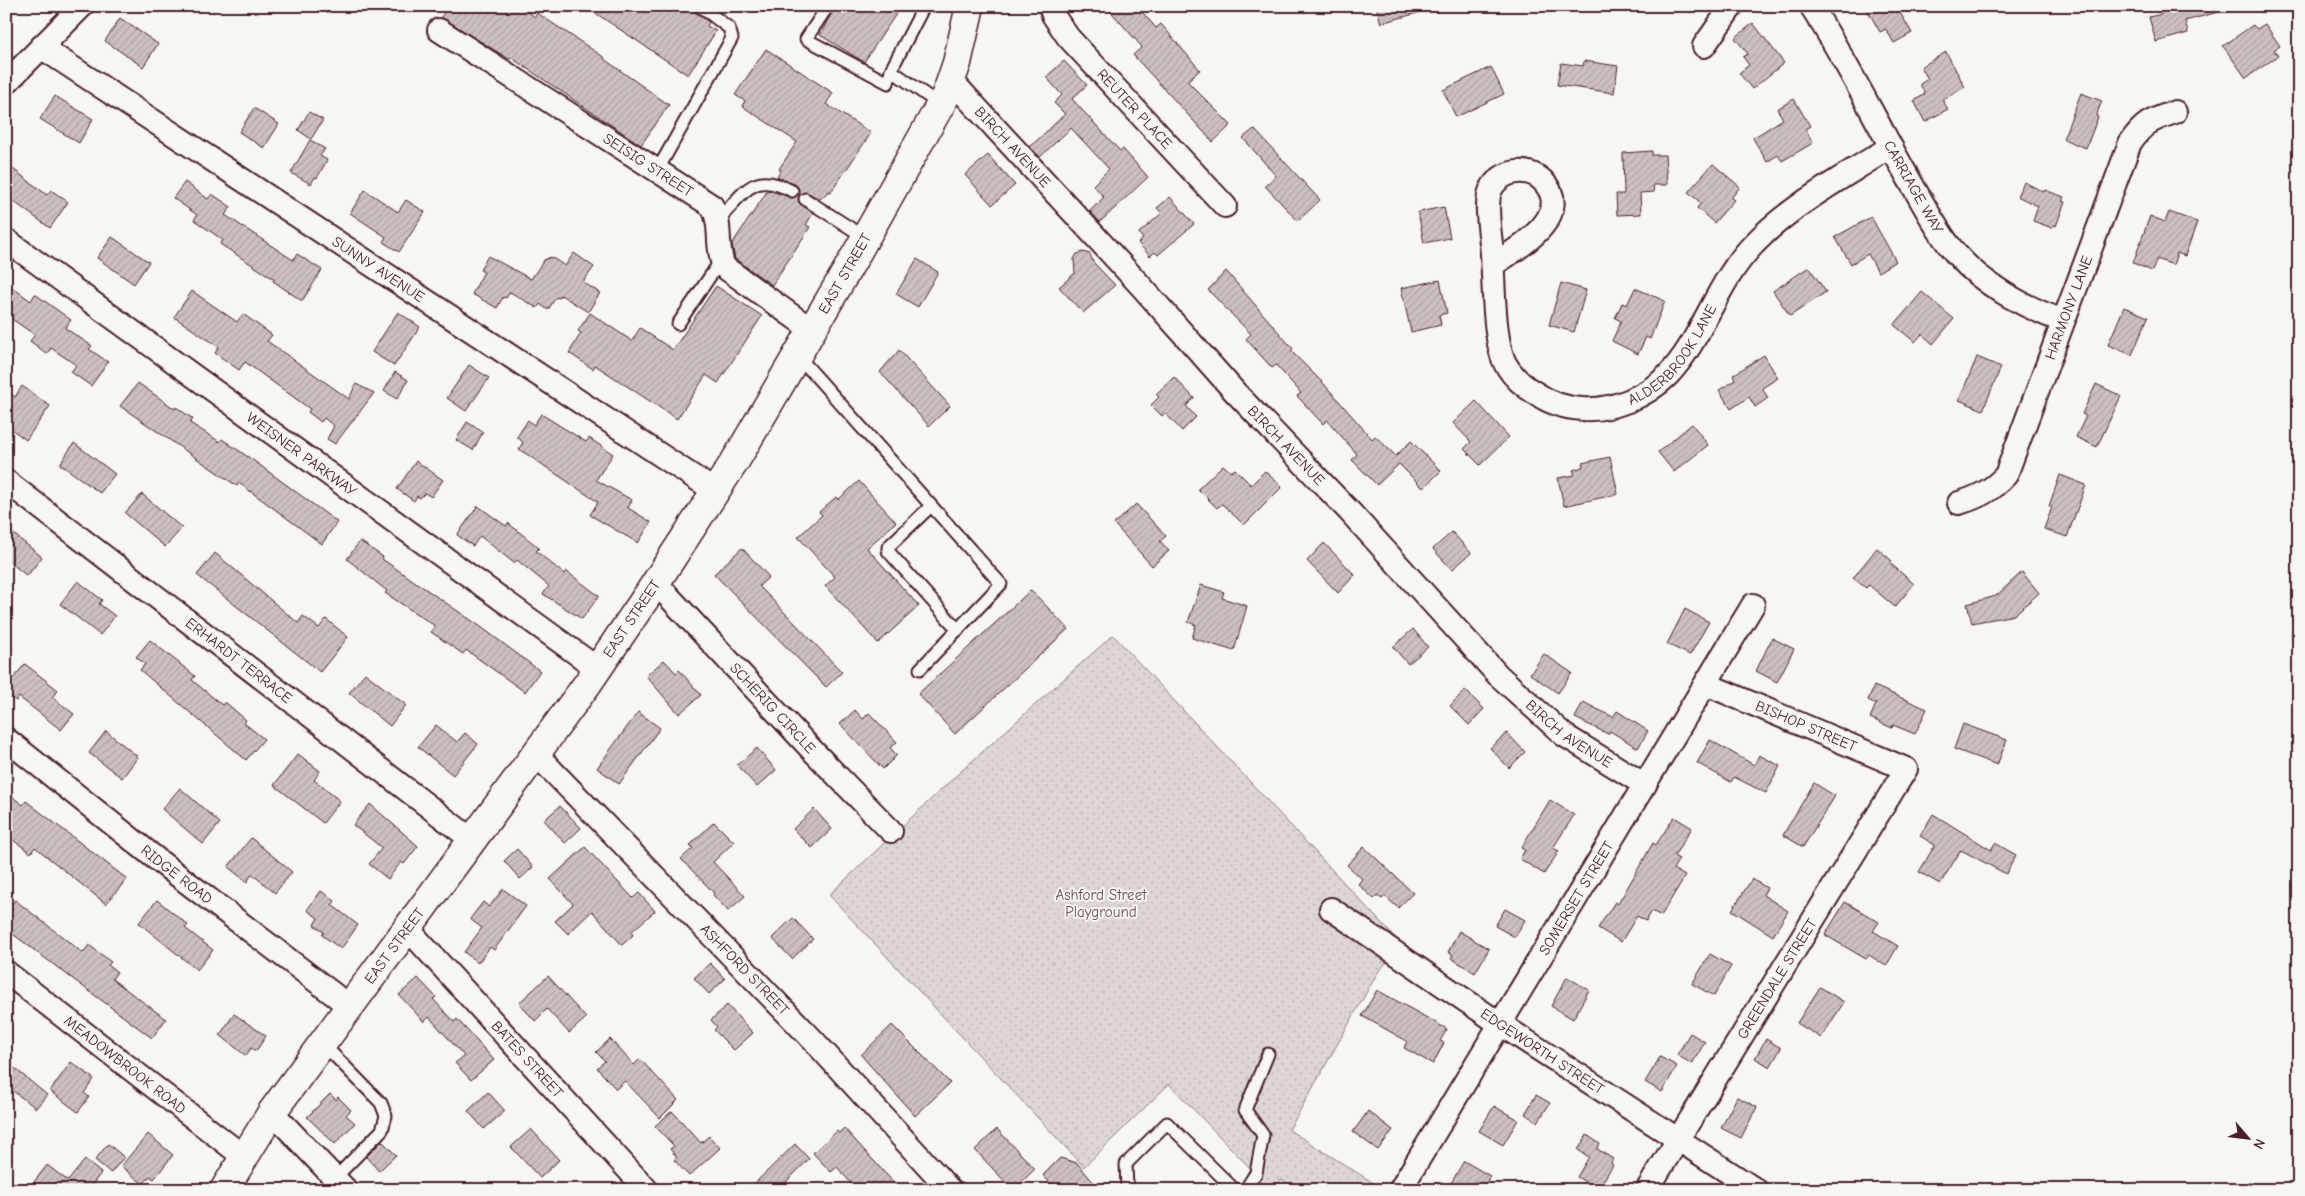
<svg xmlns="http://www.w3.org/2000/svg" width="2305" height="1196" viewBox="0 0 2305 1196" font-family="'Comic Neue',sans-serif">
  <defs>
    <pattern id="park-dots" width="8" height="8" patternUnits="userSpaceOnUse" patternTransform="scale(1.25)"><rect width="8" height="8" fill="#ddd6d5"/><path d="M2 2h.1M6 6h.1" fill="none" stroke="#bfb7b7" stroke-width="1.8" stroke-linecap="round"/></pattern>
    <pattern id="building-hatch" width="6" height="6" patternUnits="userSpaceOnUse" patternTransform="scale(1.25)"><rect width="6" height="6" fill="#ccc1c0"/><path d="M-1 1l2-2M0 6l6-6M5 7l2-2" fill="none" stroke="#b1a5a5"/></pattern>
  </defs>
  <rect width="100%" height="100%" fill="#f6f6f2"/>
  <filter id="ink" filterUnits="userSpaceOnUse"><feTurbulence type="fractalNoise" baseFrequency=".02" numOctaves="2"/><feDisplacementMap in="SourceGraphic" scale="10" xChannelSelector="R" yChannelSelector="G"/><feConvolveMatrix kernelMatrix="1 2 1 2 8 2 1 2 1" color-interpolation-filters="sRGB"/></filter>
  <g filter="url(#ink)">
    <polygon fill="url(#park-dots)" stroke="#947a80" points="1113,635 1402,945 1378,972 1289,1130 1380,1187 1379,1190 1299,1190 1281,1179 1276,1190 1239,1190 1250,1168 1169,1084 1084,1167 829,895 960,772"/>
    <g fill="url(#building-hatch)" stroke="#4a1f2b">
      <polygon points="449,6 520,6 535,17 537,13 605,58 604,59 669,105 641,145 510,57 509,59 441,17"/>
      <polygon points="585,6 686,6 709,22 707,26 716,31 688,75"/>
      <polygon points="835,6 884,6 896,14 864,62 820,35"/>
      <polygon points="1106,6 1137,6 1156,28 1161,24 1200,70 1187,81 1231,125 1213,142 1133,55 1142,47"/>
      <polygon points="1376,6 1425,6 1425,11 1381,23"/>
      <polygon points="1865,6 1896,6 1912,33 1894,43 1886,29 1880,32"/>
      <polygon points="2160,6 2221,6 2222,11 2185,21 2188,33 2156,42 2149,17 2162,14"/>
      <polygon points="120,18 158,44 143,67 105,41"/>
      <polygon points="1753,23 1784,63 1752,89 1739,73 1749,65 1743,57 1748,54 1735,38"/>
      <polygon points="2265,24 2280,46 2274,50 2278,56 2246,78 2223,46 2253,25 2257,29"/>
      <polygon points="766,49 833,93 826,104 871,133 831,192 829,191 820,199 806,192 799,195 799,203 813,213 806,225 810,227 772,285 735,259 732,244 768,190 792,198 799,194 798,187 795,184 777,177 781,170 779,169 797,142 742,106 745,101 735,95"/>
      <polygon points="1946,52 1965,87 1942,100 1948,109 1925,122 1914,101 1925,94 1920,84 1928,79 1921,67"/>
      <polygon points="1064,61 1087,85 1072,99 1120,151 1123,149 1148,177 1100,222 1090,211 1104,197 1093,185 1109,169 1071,128 1040,157 1030,147 1065,114 1054,103 1062,95 1046,77"/>
      <polygon points="1584,61 1618,66 1614,93 1557,85 1561,63 1583,66"/>
      <polygon points="1491,67 1504,94 1456,117 1443,90"/>
      <polygon points="2081,93 2102,101 2096,116 2098,117 2086,148 2063,139"/>
      <polygon points="55,96 93,119 79,143 40,119"/>
      <polygon points="1794,99 1810,126 1805,129 1813,143 1782,161 1778,155 1767,162 1753,138 1783,119 1777,109"/>
      <polygon points="254,108 279,124 264,148 239,132"/>
      <polygon points="309,112 323,120 311,139 298,130"/>
      <polygon points="1254,129 1320,200 1298,221 1265,186 1276,176 1243,138"/>
      <polygon points="310,140 325,149 320,156 327,160 317,178 315,177 311,184 291,173"/>
      <polygon points="1652,151 1652,155 1665,155 1667,185 1653,185 1654,192 1640,193 1641,214 1617,215 1616,194 1624,194 1623,153"/>
      <polygon points="988,155 1015,185 992,205 965,175"/>
      <polygon points="1713,164 1740,187 1731,198 1734,200 1714,223 1697,208 1701,203 1688,192"/>
      <polygon points="13,169 47,195 51,190 68,202 50,228 6,196 6,178"/>
      <polygon points="185,182 208,199 212,194 231,207 225,215 293,260 297,254 322,270 302,301 273,281 274,279 220,244 223,240 194,220 197,215 173,198"/>
      <polygon points="2024,182 2044,192 2045,190 2064,197 2062,201 2065,202 2056,226 2053,225 2052,228 2033,221 2038,206 2017,196"/>
      <polygon points="365,190 398,212 406,200 425,212 399,252 383,242 386,237 350,213"/>
      <polygon points="1170,197 1194,224 1158,255 1155,252 1150,256 1138,243 1143,239 1139,233 1162,213 1157,208"/>
      <polygon points="1444,207 1450,238 1424,243 1418,212"/>
      <polygon points="2169,212 2197,222 2185,256 2177,253 2173,265 2157,259 2152,271 2133,263 2150,216 2165,222"/>
      <polygon points="1871,217 1896,261 1878,272 1868,254 1851,264 1835,237"/>
      <polygon points="112,237 149,262 134,284 97,258"/>
      <polygon points="1083,252 1090,254 1093,262 1115,285 1083,313 1059,287 1075,273 1074,259 1077,254"/>
      <polygon points="574,253 594,267 583,282 600,293 588,312 561,295 559,298 556,297 548,310 540,304 537,308 510,292 506,298 503,297 497,308 472,294 484,272 480,270 488,256 531,279 544,260 551,257 565,266"/>
      <polygon points="917,259 938,272 918,307 896,294"/>
      <polygon points="1809,267 1826,292 1790,316 1773,291"/>
      <polygon points="1226,271 1293,349 1291,351 1324,384 1372,439 1375,436 1396,456 1411,441 1441,471 1423,488 1399,464 1377,485 1352,460 1357,454 1327,420 1323,424 1297,396 1301,393 1276,365 1272,368 1246,339 1251,334 1208,290"/>
      <polygon points="1440,280 1447,313 1439,315 1441,325 1411,332 1401,288"/>
      <polygon points="6,283 31,301 35,294 71,320 65,328 92,346 89,349 108,362 91,386 71,372 76,365 51,348 47,354 30,341 35,335 6,315"/>
      <polygon points="1561,283 1586,290 1574,332 1549,325"/>
      <polygon points="716,286 762,316 718,383 706,375 677,419 595,365 593,369 569,353 581,333 578,331 590,313 632,341 640,328 673,350"/>
      <polygon points="1635,288 1665,301 1650,339 1646,337 1638,354 1612,341 1621,321 1615,318 1622,303 1627,305"/>
      <polygon points="192,291 237,322 243,314 272,335 267,341 349,399 356,384 374,393 335,444 327,439 334,426 324,418 321,422 308,412 310,409 245,362 239,370 215,353 219,347 174,317"/>
      <polygon points="1922,292 1954,319 1933,344 1922,334 1915,342 1894,325"/>
      <polygon points="2124,307 2148,317 2132,355 2108,345"/>
      <polygon points="398,312 420,327 394,366 372,352"/>
      <polygon points="899,350 950,406 929,426 880,372"/>
      <polygon points="1764,355 1778,378 1762,388 1768,398 1755,407 1749,397 1731,409 1719,390 1735,380 1733,375"/>
      <polygon points="1977,357 2001,367 1983,410 1959,400"/>
      <polygon points="469,365 489,378 466,411 447,398"/>
      <polygon points="395,372 408,380 397,399 384,391"/>
      <polygon points="1174,377 1194,398 1186,406 1196,417 1182,431 1165,413 1162,416 1151,405 1159,397 1156,394"/>
      <polygon points="138,383 175,409 176,407 193,419 190,423 220,442 222,439 254,461 337,522 322,544 239,483 237,486 120,406"/>
      <polygon points="2096,384 2121,396 2097,447 2076,437 2086,416 2082,414"/>
      <polygon points="22,386 50,406 26,440 6,425 6,391 15,397"/>
      <polygon points="1476,401 1509,437 1480,465 1464,449 1471,442 1453,423"/>
      <polygon points="541,414 586,442 589,438 613,454 596,480 632,500 628,508 651,522 638,543 590,515 598,502 519,449 523,442 517,437 528,420 534,425"/>
      <polygon points="467,422 483,432 473,450 456,440"/>
      <polygon points="1692,424 1708,445 1674,472 1658,452"/>
      <polygon points="74,443 115,474 100,493 60,464"/>
      <polygon points="1610,457 1618,494 1564,506 1558,478 1575,475 1573,470 1583,467 1582,463"/>
      <polygon points="416,461 443,480 431,497 425,493 420,498 417,496 414,501 397,489"/>
      <polygon points="1223,465 1231,472 1235,469 1251,485 1265,471 1282,487 1244,525 1222,504 1217,508 1198,489"/>
      <polygon points="2060,475 2086,485 2067,537 2044,529 2052,507 2049,506"/>
      <polygon points="859,481 896,522 867,548 919,606 878,643 825,586 835,577 798,537 822,515 819,512 836,497 838,500"/>
      <polygon points="142,494 182,528 165,547 125,513"/>
      <polygon points="1136,504 1166,536 1160,541 1169,551 1152,566 1114,524"/>
      <polygon points="478,506 506,526 508,523 539,548 536,551 564,574 566,571 599,596 582,619 543,594 549,586 517,560 514,563 480,536 473,546 457,535"/>
      <polygon points="6,528 42,557 27,576 6,559"/>
      <polygon points="1452,532 1471,553 1452,570 1433,549"/>
      <polygon points="360,541 383,557 382,559 481,627 540,671 525,692 466,650 463,654 431,632 435,626 385,593 387,591 347,559"/>
      <polygon points="1324,543 1355,575 1338,593 1307,561"/>
      <polygon points="742,548 769,577 759,586 842,672 826,687 714,574"/>
      <polygon points="1877,548 1892,561 1890,563 1914,584 1895,607 1869,585 1866,588 1853,578"/>
      <polygon points="215,553 298,623 303,616 319,628 326,619 348,637 320,672 197,575"/>
      <polygon points="2022,572 2039,593 2014,615 1972,623 1967,604 1996,596"/>
      <polygon points="78,581 102,600 99,604 115,616 100,635 60,604"/>
      <polygon points="1201,585 1224,592 1222,598 1247,606 1234,651 1192,638 1196,625 1188,622"/>
      <polygon points="1031,590 1068,629 955,734 918,694"/>
      <polygon points="1685,609 1709,622 1690,655 1667,644"/>
      <polygon points="1413,629 1428,647 1408,664 1393,647"/>
      <polygon points="1772,638 1794,649 1777,682 1756,671"/>
      <polygon points="150,640 195,676 192,680 222,705 225,702 246,720 244,723 264,739 246,760 140,670 145,664 136,657"/>
      <polygon points="1544,654 1572,673 1558,693 1530,674"/>
      <polygon points="664,660 676,673 679,670 701,695 679,714 646,676"/>
      <polygon points="25,664 58,690 52,697 74,714 61,730 19,697 16,701 6,693 6,687"/>
      <polygon points="365,673 406,705 390,726 349,693"/>
      <polygon points="1874,686 1927,709 1915,734 1893,725 1892,728 1870,718 1876,704 1868,700"/>
      <polygon points="1465,690 1484,709 1469,725 1450,706"/>
      <polygon points="1583,702 1613,717 1617,711 1648,731 1638,748 1610,731 1608,734 1575,718"/>
      <polygon points="855,710 863,719 869,713 897,742 890,748 897,755 883,769 840,724"/>
      <polygon points="638,712 660,728 619,784 597,768"/>
      <polygon points="1963,724 2007,740 1997,765 1954,749"/>
      <polygon points="436,725 457,742 465,733 478,744 453,775 418,747"/>
      <polygon points="106,731 138,757 122,778 89,753"/>
      <polygon points="1507,733 1525,752 1509,768 1490,748"/>
      <polygon points="1710,740 1754,765 1759,755 1780,766 1766,793 1734,777 1731,782 1697,763"/>
      <polygon points="757,748 776,770 757,787 737,765"/>
      <polygon points="298,754 320,771 314,780 340,801 323,823 274,785"/>
      <polygon points="1814,783 1835,796 1803,847 1783,835"/>
      <polygon points="180,788 220,823 203,844 162,809"/>
      <polygon points="6,792 23,805 26,801 127,879 106,904 35,847 31,853 6,835"/>
      <polygon points="1550,800 1574,815 1553,848 1559,851 1544,874 1520,859 1525,850 1521,848"/>
      <polygon points="370,804 418,846 404,864 401,862 388,879 369,864 382,848 353,825"/>
      <polygon points="560,806 581,828 565,843 544,820"/>
      <polygon points="814,809 832,829 812,848 793,829"/>
      <polygon points="1933,814 1991,850 1995,843 2016,855 2006,874 1961,850 1940,884 1919,872 1935,845 1920,836"/>
      <polygon points="1674,817 1692,828 1674,856 1679,859 1673,869 1685,876 1661,916 1652,911 1646,921 1637,916 1621,942 1598,928 1615,902 1618,904 1653,843 1656,845"/>
      <polygon points="714,822 734,842 713,862 745,896 728,911 713,895 714,893 681,859 693,848 690,845"/>
      <polygon points="251,838 292,872 275,893 252,874 247,882 228,867"/>
      <polygon points="585,847 633,898 639,893 655,911 631,932 633,935 622,945 592,911 568,934 555,921 573,904 550,879"/>
      <polygon points="1364,847 1413,893 1398,908 1385,896 1382,899 1377,895 1374,899 1358,884 1362,879 1347,865"/>
      <polygon points="517,849 533,867 520,879 504,861"/>
      <polygon points="1752,879 1767,888 1763,895 1788,911 1773,936 1732,910"/>
      <polygon points="503,889 526,906 494,950 490,947 478,963 464,952 482,928 470,919 483,902 489,907"/>
      <polygon points="321,891 335,901 332,905 358,925 341,949 322,935 324,932 314,925 318,918 307,910"/>
      <polygon points="15,900 83,953 89,945 111,962 108,965 117,972 112,979 166,1019 152,1038 6,929 6,912"/>
      <polygon points="157,900 188,925 185,928 213,950 197,970 139,923"/>
      <polygon points="1845,902 1879,922 1873,931 1898,946 1886,966 1869,955 1866,959 1825,935"/>
      <polygon points="1505,909 1525,920 1515,937 1495,926"/>
      <polygon points="793,918 813,939 792,959 772,938"/>
      <polygon points="1459,931 1489,949 1475,973 1451,958 1453,955 1448,952"/>
      <polygon points="1710,954 1731,966 1714,996 1692,984"/>
      <polygon points="710,963 725,979 709,994 694,978"/>
      <polygon points="548,976 586,1018 569,1033 547,1009 535,1021 519,1003"/>
      <polygon points="1567,977 1589,990 1573,1019 1551,1006"/>
      <polygon points="418,978 436,997 433,999 454,1022 457,1019 494,1060 471,1080 455,1063 464,1056 429,1017 424,1022 399,995"/>
      <polygon points="1820,987 1844,1002 1821,1038 1797,1023"/>
      <polygon points="1377,990 1447,1029 1440,1041 1444,1043 1433,1064 1404,1048 1407,1041 1362,1016"/>
      <polygon points="727,1005 753,1033 734,1050 714,1030 717,1027 711,1020"/>
      <polygon points="234,1014 266,1036 256,1051 251,1048 246,1056 220,1035"/>
      <polygon points="892,1025 950,1083 915,1116 861,1055"/>
      <polygon points="1690,1033 1705,1042 1692,1064 1677,1055"/>
      <polygon points="610,1039 634,1065 640,1059 678,1100 660,1118 625,1081 616,1089 597,1068 605,1061 596,1052"/>
      <polygon points="1766,1039 1781,1048 1770,1067 1755,1058"/>
      <polygon points="1660,1057 1677,1066 1662,1092 1645,1082"/>
      <polygon points="6,1061 47,1095 36,1108 6,1086"/>
      <polygon points="71,1062 94,1079 84,1093 89,1097 78,1112 50,1091"/>
      <polygon points="488,1092 505,1111 484,1129 468,1111"/>
      <polygon points="330,1094 336,1100 338,1097 351,1110 346,1115 355,1123 335,1144 307,1117"/>
      <polygon points="1536,1095 1550,1103 1538,1122 1525,1114"/>
      <polygon points="1737,1097 1757,1107 1741,1138 1721,1128"/>
      <polygon points="1494,1106 1518,1120 1503,1145 1479,1131"/>
      <polygon points="672,1111 701,1143 709,1136 720,1148 689,1176 674,1160 677,1157 670,1149 674,1146 655,1126"/>
      <polygon points="1368,1111 1393,1130 1378,1150 1353,1132"/>
      <polygon points="844,1128 883,1171 901,1190 857,1190 837,1167 831,1172 813,1153 837,1131 839,1133"/>
      <polygon points="531,1129 559,1160 540,1178 511,1147"/>
      <polygon points="997,1129 1035,1169 1013,1190 975,1150"/>
      <polygon points="148,1134 173,1155 154,1179 150,1176 143,1184 121,1166"/>
      <polygon points="1587,1135 1600,1144 1597,1149 1613,1159 1611,1163 1613,1165 1600,1186 1598,1184 1596,1188 1577,1177 1589,1157 1578,1150"/>
      <polygon points="382,1141 396,1155 379,1171 366,1157"/>
      <polygon points="108,1144 124,1157 111,1173 95,1160"/>
      <polygon points="795,1144 809,1159 778,1190 748,1190"/>
      <polygon points="1060,1158 1077,1163 1100,1190 1056,1190 1043,1175"/>
      <polygon points="85,1160 101,1173 88,1190 28,1190 47,1165 68,1181"/>
      <polygon points="1464,1161 1490,1176 1482,1190 1447,1190"/>
    </g>
    <g fill="none" stroke-linecap="round" stroke-linejoin="round">
      <g stroke="#4a1f2b" stroke-width="15">
        <g id="service">
          <polyline points="828,6 806,39 888,83 891,70 922,10 916,6"/>
          <polyline points="891,70 940,105"/>
          <polyline points="657,171 732,38 729,28 700,6"/>
          <polyline points="805,199 866,238"/>
          <path d="M 719,219 C 745,192 753,170 792,191"/>
          <polyline points="678,324 721,260"/>
          <polyline points="797,355 1001,584 920,669"/>
          <polyline points="931,506 888,547 888,551 958,630"/>
          <polyline points="322,1043 381,1103 386,1116 382,1130 335,1178"/>
          <polyline points="1127,1190 1126,1164 1167,1123 1235,1190"/>
          <polyline points="1245,1190 1256,1173 1263,1135 1245,1110 1268,1054"/>
        </g>
      </g>
      <g stroke="#4a1f2b" stroke-width="26">
        <g id="minor">
          <path id="s1" d="M 1050,6 L 1053,15 L 1068,37 L 1225,206"/>
          <path id="s2" d="M 1811,6 C 1849,64 1879,128 1914,188 C 1927,210 1940,236 1957,255 C 1983,285 2026,308 2063,321"/>
          <path id="s3" d="M 439,30 L 712,206 C 723,226 715,245 724,267 L 812,330"/>
          <polyline points="1704,46 1732,6"/>
          <path id="s4" d="M 41,47 L 715,491"/>
          <path id="s5" d="M 951,80 L 1141,286 L 1235,392 L 1350,512 L 1498,675 L 1564,735 L 1645,785"/>
          <polyline points="6,83 82,6"/>
          <path id="s6" d="M 6,240 L 598,669"/>
          <path id="s7" d="M 1493,265 C 1516,249 1576,216 1543,181 C 1528,166 1501,170 1491,189 C 1484,204 1491,237 1492,254 C 1494,281 1493,342 1506,365 C 1514,378 1524,387 1537,394 C 1550,403 1566,408 1582,409 C 1612,411 1646,397 1668,375 C 1702,340 1716,283 1753,245 C 1789,206 1846,176 1890,147"/>
          <path id="s8" d="M 6,481 L 472,840"/>
          <path id="s9" d="M 1959,503 C 1979,497 1992,490 2006,475 L 2130,143 C 2144,122 2152,120 2175,112"/>
          <path id="s10" d="M 656,583 L 813,751 L 891,831"/>
          <path id="s11" d="M 6,739 L 159,861 L 349,1006"/>
          <path id="s12" d="M 536,754 L 812,1039 L 950,1190"/>
          <path id="s13" d="M 1331,909 L 1500,1024 L 1756,1190"/>
          <path id="s14" d="M 407,928 L 647,1190"/>
          <path id="s15" d="M 6,972 L 244,1157"/>
          <polyline points="272,1112 346,1190"/>
          <path id="s16" d="M 1400,1190 L 1753,605"/>
          <path id="s17" d="M 1647,1190 L 1906,769 L 1706,684"/>
        </g>
      </g>
      <g stroke="#4a1f2b" stroke-width="31">
        <g id="secondary">
          <path id="s18" d="M 224,1190 L 272,1112 L 588,683 L 649,593 L 737,458 L 850,265 L 946,95 L 957,63 L 970,6"/>
        </g>
      </g>
      <use href="#service" stroke="#f6f6f2" stroke-width="11"/>
      <use href="#minor" stroke="#f6f6f2" stroke-width="22"/>
      <use href="#secondary" stroke="#f6f6f2" stroke-width="28"/>
    </g>
  </g>
  <g text-anchor="middle" dominant-baseline="central" stroke-width="4" stroke-linejoin="round" paint-order="stroke">
    <g font-size="15" fill="#4a1f2b" stroke="#f6f6f2">
      <text stroke="none"><textPath href="#s1" startOffset="134">REUTER PLACE</textPath></text>
      <text stroke="none"><textPath href="#s5" startOffset="91">BIRCH AVENUE</textPath></text>
      <text stroke="none"><textPath href="#s3" startOffset="249">SEISIG STREET</textPath></text>
      <text stroke="none"><textPath href="#s2" startOffset="208">CARRIAGE WAY</textPath></text>
      <text stroke="none"><textPath href="#s4" startOffset="404">SUNNY AVENUE</textPath></text>
      <text stroke="none"><textPath href="#s18" startOffset="1108">EAST STREET</textPath></text>
      <text stroke="none"><textPath href="#s9" startOffset="234">HARMONY LANE</textPath></text>
      <text stroke="none"><textPath href="#s7" startOffset="556">ALDERBROOK LANE</textPath></text>
      <text stroke="none"><textPath href="#s5" startOffset="496">BIRCH AVENUE</textPath></text>
      <text stroke="none"><textPath href="#s6" startOffset="365">WEISNER PARKWAY</textPath></text>
      <text stroke="none"><textPath href="#s18" startOffset="702">EAST STREET</textPath></text>
      <text stroke="none"><textPath href="#s8" startOffset="294">ERHARDT TERRACE</textPath></text>
      <text stroke="none"><textPath href="#s10" startOffset="171">SCHERIG CIRCLE</textPath></text>
      <text transform="translate(1806 726) rotate(23)">BISHOP STREET</text>
      <text stroke="none"><textPath href="#s5" startOffset="901">BIRCH AVENUE</textPath></text>
      <text stroke="none"><textPath href="#s11" startOffset="218">RIDGE ROAD</textPath></text>
      <text stroke="none"><textPath href="#s16" startOffset="341">SOMERSET STREET</textPath></text>
      <text stroke="none"><textPath href="#s18" startOffset="298">EAST STREET</textPath></text>
      <text stroke="none"><textPath href="#s12" startOffset="300">ASHFORD STREET</textPath></text>
      <text stroke="none"><textPath href="#s17" startOffset="248">GREENDALE STREET</textPath></text>
      <text stroke="none"><textPath href="#s13" startOffset="255">EDGEWORTH STREET</textPath></text>
      <text stroke="none"><textPath href="#s14" startOffset="178">BATES STREET</textPath></text>
      <text stroke="none"><textPath href="#s15" startOffset="151">MEADOWBROOK ROAD</textPath></text>
    </g>
    <g font-size="15" fill="#6f4d56" stroke="#f6f6f2">
      <text x="1101" y="895">Ashford Street<tspan x="1101" dy="17">Playground</tspan></text>
    </g>
  </g>
  <rect width="2305" height="1196" fill="none" stroke="#f6f6f2" stroke-width="25"/>
  <rect x="12" y="12" width="2280" height="1171" fill="none" stroke="#4a1f2b" stroke-width="2" filter="url(#ink)"/>
  <g transform="translate(2248 1138) rotate(118)" stroke="#f6f6f2" stroke-width="4" paint-order="stroke">
  <path d="M0-4L9 19L0 12L-9 19Z" fill="#4a1f2b"/>
  <text y="-8" font-size="14" font-weight="bold" text-anchor="middle" fill="#4a1f2b">N</text>
  </g>
</svg>
